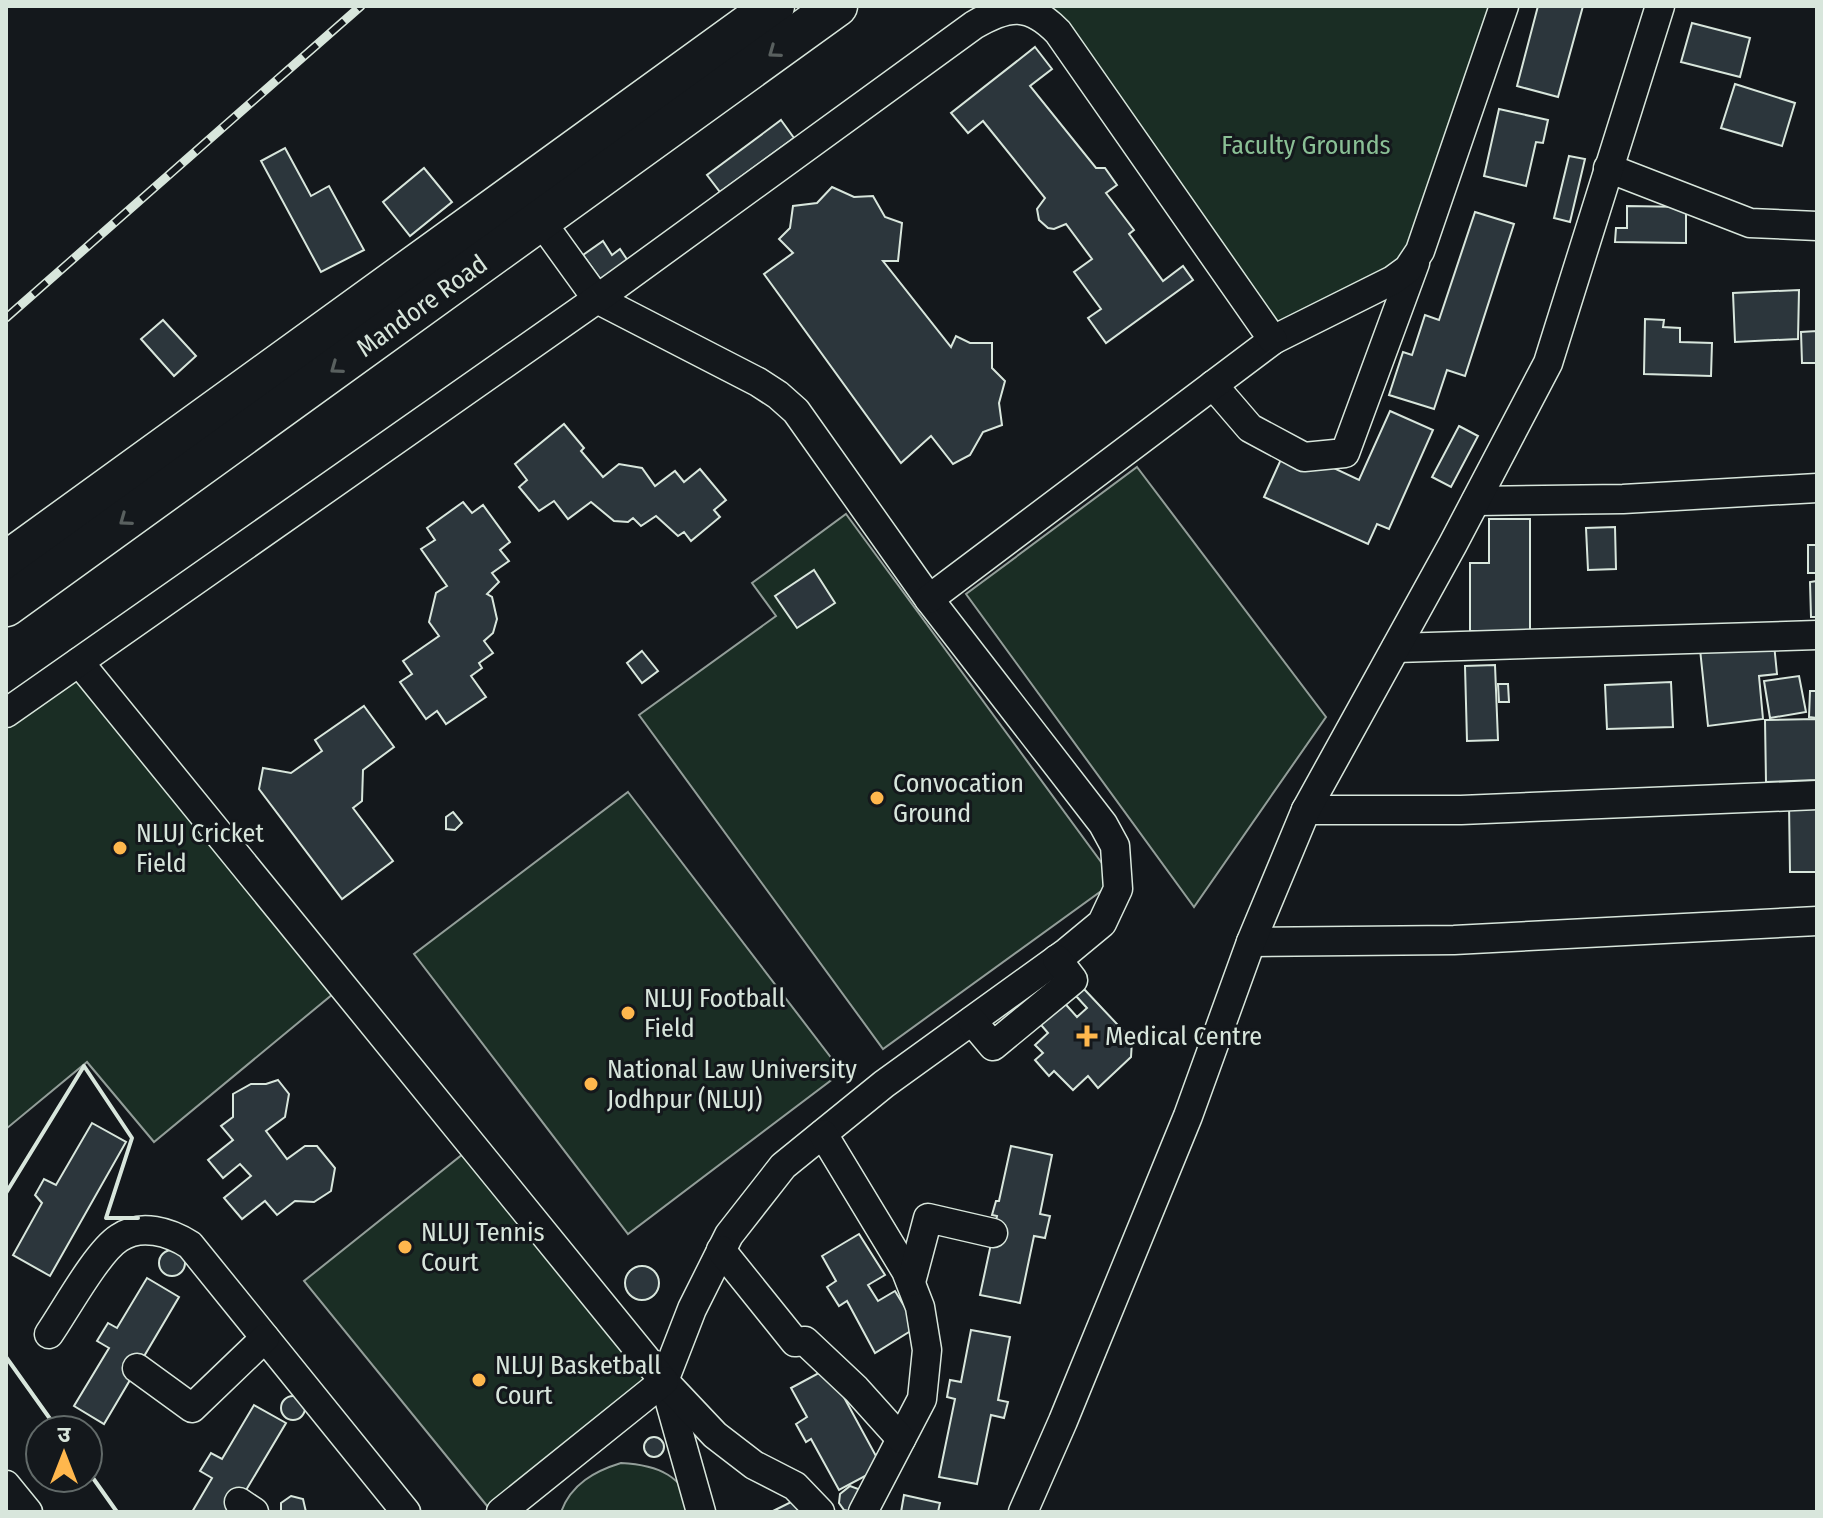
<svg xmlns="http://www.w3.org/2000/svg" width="1823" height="1518" viewBox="0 0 1823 1518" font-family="'Fira Sans Condensed','Noto Sans Devanagari',sans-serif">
  <rect width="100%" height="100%" fill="#14181c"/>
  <g fill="#1a2d24" stroke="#939e99" stroke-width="2">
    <polygon points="1045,6 1499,6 1420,251 1273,340"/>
    <polygon points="1137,467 1326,717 1194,907 966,594"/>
    <polygon points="846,514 1115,881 883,1049 639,715 776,616 752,583"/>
    <polygon points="79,662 345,984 154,1142 87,1062 6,1129 6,713"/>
    <polygon points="628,792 842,1072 628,1234 414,954"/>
    <polygon points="473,1146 664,1381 492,1512 304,1281"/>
    <path d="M 621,1463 C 661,1465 680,1476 699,1512 L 561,1512 C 571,1484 595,1471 621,1463 Z"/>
  </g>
  <g fill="#2c363c" stroke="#d8e6dc" stroke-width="2">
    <polygon points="1538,6 1583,6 1558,97 1517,86"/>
    <polygon points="1692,23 1750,38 1740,77 1681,62"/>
    <polygon points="1035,47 1052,69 1030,86 1096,168 1105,168 1117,185 1106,193 1134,230 1129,234 1163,281 1183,266 1193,280 1106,343 1088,318 1101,309 1074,272 1092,259 1066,224 1054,229 1048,228 1039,220 1037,209 1045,198 983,121 968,133 951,113"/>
    <polygon points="1735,84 1795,103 1782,146 1721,128"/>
    <polygon points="1499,109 1548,120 1543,143 1536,142 1526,186 1484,176"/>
    <polygon points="781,120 794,138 720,192 707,175"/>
    <polygon points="285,148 311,196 329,186 364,250 321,272 261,161"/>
    <polygon points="1569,156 1585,159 1570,222 1554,218"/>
    <polygon points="424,168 452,202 410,236 383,202"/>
    <polygon points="832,187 854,197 873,196 885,217 902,223 898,261 883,261 951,347 956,336 970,343 992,343 992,368 1005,381 999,403 1002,425 983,432 970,455 953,464 931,436 901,463 764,274 793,253 779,239 790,228 793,206 817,203"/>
    <polygon points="1627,206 1686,207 1686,243 1615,242 1616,228 1627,228"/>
    <polygon points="1475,212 1514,224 1465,376 1447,370 1434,409 1389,395 1403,352 1412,355 1425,315 1439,320"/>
    <polygon points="603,241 612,255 620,249 628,261 601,280 583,255"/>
    <polygon points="1799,290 1798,339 1735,342 1733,293"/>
    <polygon points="1645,319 1664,320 1663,327 1680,328 1680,342 1712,343 1711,376 1644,374"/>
    <polygon points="163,320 196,356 174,376 141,339"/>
    <polygon points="1817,331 1817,363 1802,363 1801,332"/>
    <polygon points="1390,411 1433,430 1389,529 1377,524 1368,544 1264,497 1287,446 1359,480"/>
    <polygon points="564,424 584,448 581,451 603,477 619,464 642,468 655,486 675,471 684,482 700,469 726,500 714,510 720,517 691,541 684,532 678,536 656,516 641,526 633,518 628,522 614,521 591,502 568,519 554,501 539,511 519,487 527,480 515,464"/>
    <polygon points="1459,426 1478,436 1451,487 1432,477"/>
    <polygon points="463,502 472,513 483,505 510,542 500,550 509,561 492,573 499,582 487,594 492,597 497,619 493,633 484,641 493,653 479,663 482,668 471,676 486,697 446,724 437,711 426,719 400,682 412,674 403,661 439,636 429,622 436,593 447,586 421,549 435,540 427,528"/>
    <polygon points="1489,519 1530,519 1530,631 1470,631 1470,563 1489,563"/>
    <polygon points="1615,527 1616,569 1588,570 1586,528"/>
    <rect x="1808" y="545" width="9" height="28"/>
    <polygon points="814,570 835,603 797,628 775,596"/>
    <polygon points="1817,581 1817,617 1811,617 1810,582"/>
    <polygon points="1774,644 1777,674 1759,676 1763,719 1708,726 1700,649"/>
    <polygon points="642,651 658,671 642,683 627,663"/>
    <polygon points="1495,665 1498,740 1467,741 1465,666"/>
    <polygon points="1799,676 1806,712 1770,718 1764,681"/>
    <polygon points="1671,682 1673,727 1607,729 1605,685"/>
    <polygon points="1498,684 1508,684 1509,702 1499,702"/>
    <polygon points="1810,691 1817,691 1817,718 1809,717"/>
    <polygon points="364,706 394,747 363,770 362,801 353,808 393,861 342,899 259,789 263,768 291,773 322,751 315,740"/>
    <polygon points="1816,719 1817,780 1766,782 1765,720"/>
    <polygon points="1789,803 1817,806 1817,872 1790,872"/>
    <polygon points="453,812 462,823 455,830 446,829 446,817"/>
    <polygon points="1084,989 1132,1040 1131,1057 1098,1088 1088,1076 1073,1090 1054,1071 1049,1076 1035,1060 1043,1053 1035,1045 1048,1033 1036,1019 1060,998 1077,1017 1087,1008 1076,996"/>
    <polygon points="278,1080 289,1094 285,1117 266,1131 287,1159 305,1146 317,1146 335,1168 331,1191 314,1202 295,1201 277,1215 265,1201 242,1219 224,1198 251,1176 240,1164 223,1178 208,1160 233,1140 221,1126 233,1117 233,1094 251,1084 266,1084"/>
    <polygon points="92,1123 126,1142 50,1276 13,1255 42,1203 35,1195 44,1179 56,1185"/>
    <polygon points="1011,1146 1052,1155 1040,1214 1050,1216 1045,1238 1034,1236 1020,1303 980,1295 997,1216 992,1215 996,1201 999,1201"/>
    <polygon points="859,1234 885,1275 868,1285 878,1301 895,1291 917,1327 875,1353 847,1301 839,1306 827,1287 836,1281 822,1256"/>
    <circle cx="172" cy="1263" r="13"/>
    <circle cx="642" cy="1283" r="17"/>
    <polygon points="147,1278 179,1297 104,1424 74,1406 109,1348 97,1341 108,1323 117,1328"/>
    <polygon points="971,1330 1010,1337 998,1400 1008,1402 1004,1418 991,1415 977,1484 939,1477 955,1399 947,1397 950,1380 961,1382"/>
    <polygon points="828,1368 882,1467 839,1490 811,1439 806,1442 796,1424 807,1417 791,1388"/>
    <circle cx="293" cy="1408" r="12"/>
    <polygon points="254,1405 286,1423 233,1512 192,1512 212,1478 200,1471 211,1453 222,1459"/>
    <circle cx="654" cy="1447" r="10"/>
    <polygon points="850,1486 861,1490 854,1512 844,1510 839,1503 840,1494"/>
    <polygon points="904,1495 940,1503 938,1512 901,1512"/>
    <polygon points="291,1496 303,1499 306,1512 281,1512 281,1503"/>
    <polygon points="795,1500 801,1512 771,1512"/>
  </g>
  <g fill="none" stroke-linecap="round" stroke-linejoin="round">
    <g stroke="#d8e6dc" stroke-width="31">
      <g id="minor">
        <polyline points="1608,168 1750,223 1817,226"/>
        <polyline points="540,220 597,299 758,382 778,395 796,411 929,599 1103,824 1115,846 1118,889 1102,923 1067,952 884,1084 783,1166 729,1235 692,1309 664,1381 701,1512"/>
        <polyline points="1213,385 1250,428 1304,457 1345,453 1415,263"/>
        <polyline points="1476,501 1623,499 1817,488"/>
        <polyline points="929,599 1273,340 1393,280 1408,269 1420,251 1504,6"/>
        <polyline points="1396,648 1817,635"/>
        <polyline points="79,662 664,1381 715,1435 754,1465 795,1486 820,1512"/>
        <path d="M 6,713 L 597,299 L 974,25 C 1008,5 1029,2 1058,32 L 1273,340"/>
        <polyline points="1306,810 1461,810 1817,795"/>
        <polyline points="1251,942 1454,940 1817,921"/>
        <polyline points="972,1021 993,1046 1073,980 1057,959"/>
        <polyline points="823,1134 906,1271 920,1307 927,1350 922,1399 863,1512"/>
        <polyline points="721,1250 795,1342 805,1341 856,1389 901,1439"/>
        <polyline points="911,1282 928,1218 993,1233"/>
        <path d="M 49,1334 C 65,1311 97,1252 119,1238 C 141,1223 170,1232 190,1245 L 406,1512"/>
        <polyline points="137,1368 192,1408 265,1338"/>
        <polyline points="6,1485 28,1512"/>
        <polyline points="239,1502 254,1512"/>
        <polyline points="501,1512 664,1381"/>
        <polyline points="1023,1512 1063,1421 1188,1116 1251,942 1306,810 1453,544 1548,363 1660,6"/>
      </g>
    </g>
    <g stroke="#d8e6dc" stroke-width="43">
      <g id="highway">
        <polyline points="6,562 774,6"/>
        <polyline points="6,606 837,6"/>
      </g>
    </g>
    <use href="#minor" stroke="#14181c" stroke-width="28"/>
    <use href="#highway" stroke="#14181c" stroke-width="40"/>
    <g stroke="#d8e6dc" stroke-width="9">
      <polyline id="rail" points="6,318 361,6"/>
    </g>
    <use href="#rail" stroke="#14181c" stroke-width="6" stroke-dasharray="18" stroke-linecap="butt"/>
    <g stroke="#d8e6dc" stroke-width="4">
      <polyline points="6,1193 84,1066 132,1138 106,1218 138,1218"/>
      <polyline points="6,1357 58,1430"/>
      <polyline points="88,1471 117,1512"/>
    </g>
  </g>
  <defs><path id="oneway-chevron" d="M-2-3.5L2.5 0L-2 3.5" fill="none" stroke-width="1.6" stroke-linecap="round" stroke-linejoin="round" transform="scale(2)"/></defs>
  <g stroke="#59605f">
    <use href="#oneway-chevron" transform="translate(774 52) rotate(144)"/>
    <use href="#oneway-chevron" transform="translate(336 368) rotate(144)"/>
    <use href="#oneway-chevron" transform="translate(125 520) rotate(144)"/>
  </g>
  <g fill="#ffb74d" stroke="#14181c" stroke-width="3">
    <circle cx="877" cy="798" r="8"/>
    <circle cx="120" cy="848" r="8"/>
    <circle cx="628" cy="1013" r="8"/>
    <path d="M1083 1024h8v8h8v8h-8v8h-8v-8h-8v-8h8z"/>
    <circle cx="591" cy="1084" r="8"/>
    <circle cx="405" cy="1247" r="8"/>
    <circle cx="479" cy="1380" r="8"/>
  </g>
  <g text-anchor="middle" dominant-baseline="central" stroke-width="6" stroke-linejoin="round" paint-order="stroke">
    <g font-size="26" fill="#8ac095" stroke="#14181c">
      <text x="1306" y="145">Faculty Grounds</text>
    </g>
    <g font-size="26" fill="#d8e6dc" stroke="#14181c">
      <text transform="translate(422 306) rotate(-36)">Mandore Road</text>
    </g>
    <g font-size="26" fill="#d8e6dc" stroke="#14181c" text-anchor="start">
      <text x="893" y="783">Convocation<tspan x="893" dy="30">Ground</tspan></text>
      <text x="136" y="833">NLUJ Cricket<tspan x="136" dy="30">Field</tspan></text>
      <text x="644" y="998">NLUJ Football<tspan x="644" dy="30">Field</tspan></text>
      <text x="1105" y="1036">Medical Centre</text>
      <text x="607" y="1069">National Law University<tspan x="607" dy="30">Jodhpur (NLUJ)</tspan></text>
      <text x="421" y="1232">NLUJ Tennis<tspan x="421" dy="30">Court</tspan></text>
      <text x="495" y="1365">NLUJ Basketball<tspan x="495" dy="30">Court</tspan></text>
    </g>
  </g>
  <rect width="1823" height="1518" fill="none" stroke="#d8e6dc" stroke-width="16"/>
  <g transform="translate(64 1454)"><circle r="38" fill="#14181c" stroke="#626a69" stroke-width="2"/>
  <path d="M0-6L14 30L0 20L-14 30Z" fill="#ffb74d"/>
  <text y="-12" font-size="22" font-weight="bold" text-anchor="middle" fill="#d8e6dc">उ</text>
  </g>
</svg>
